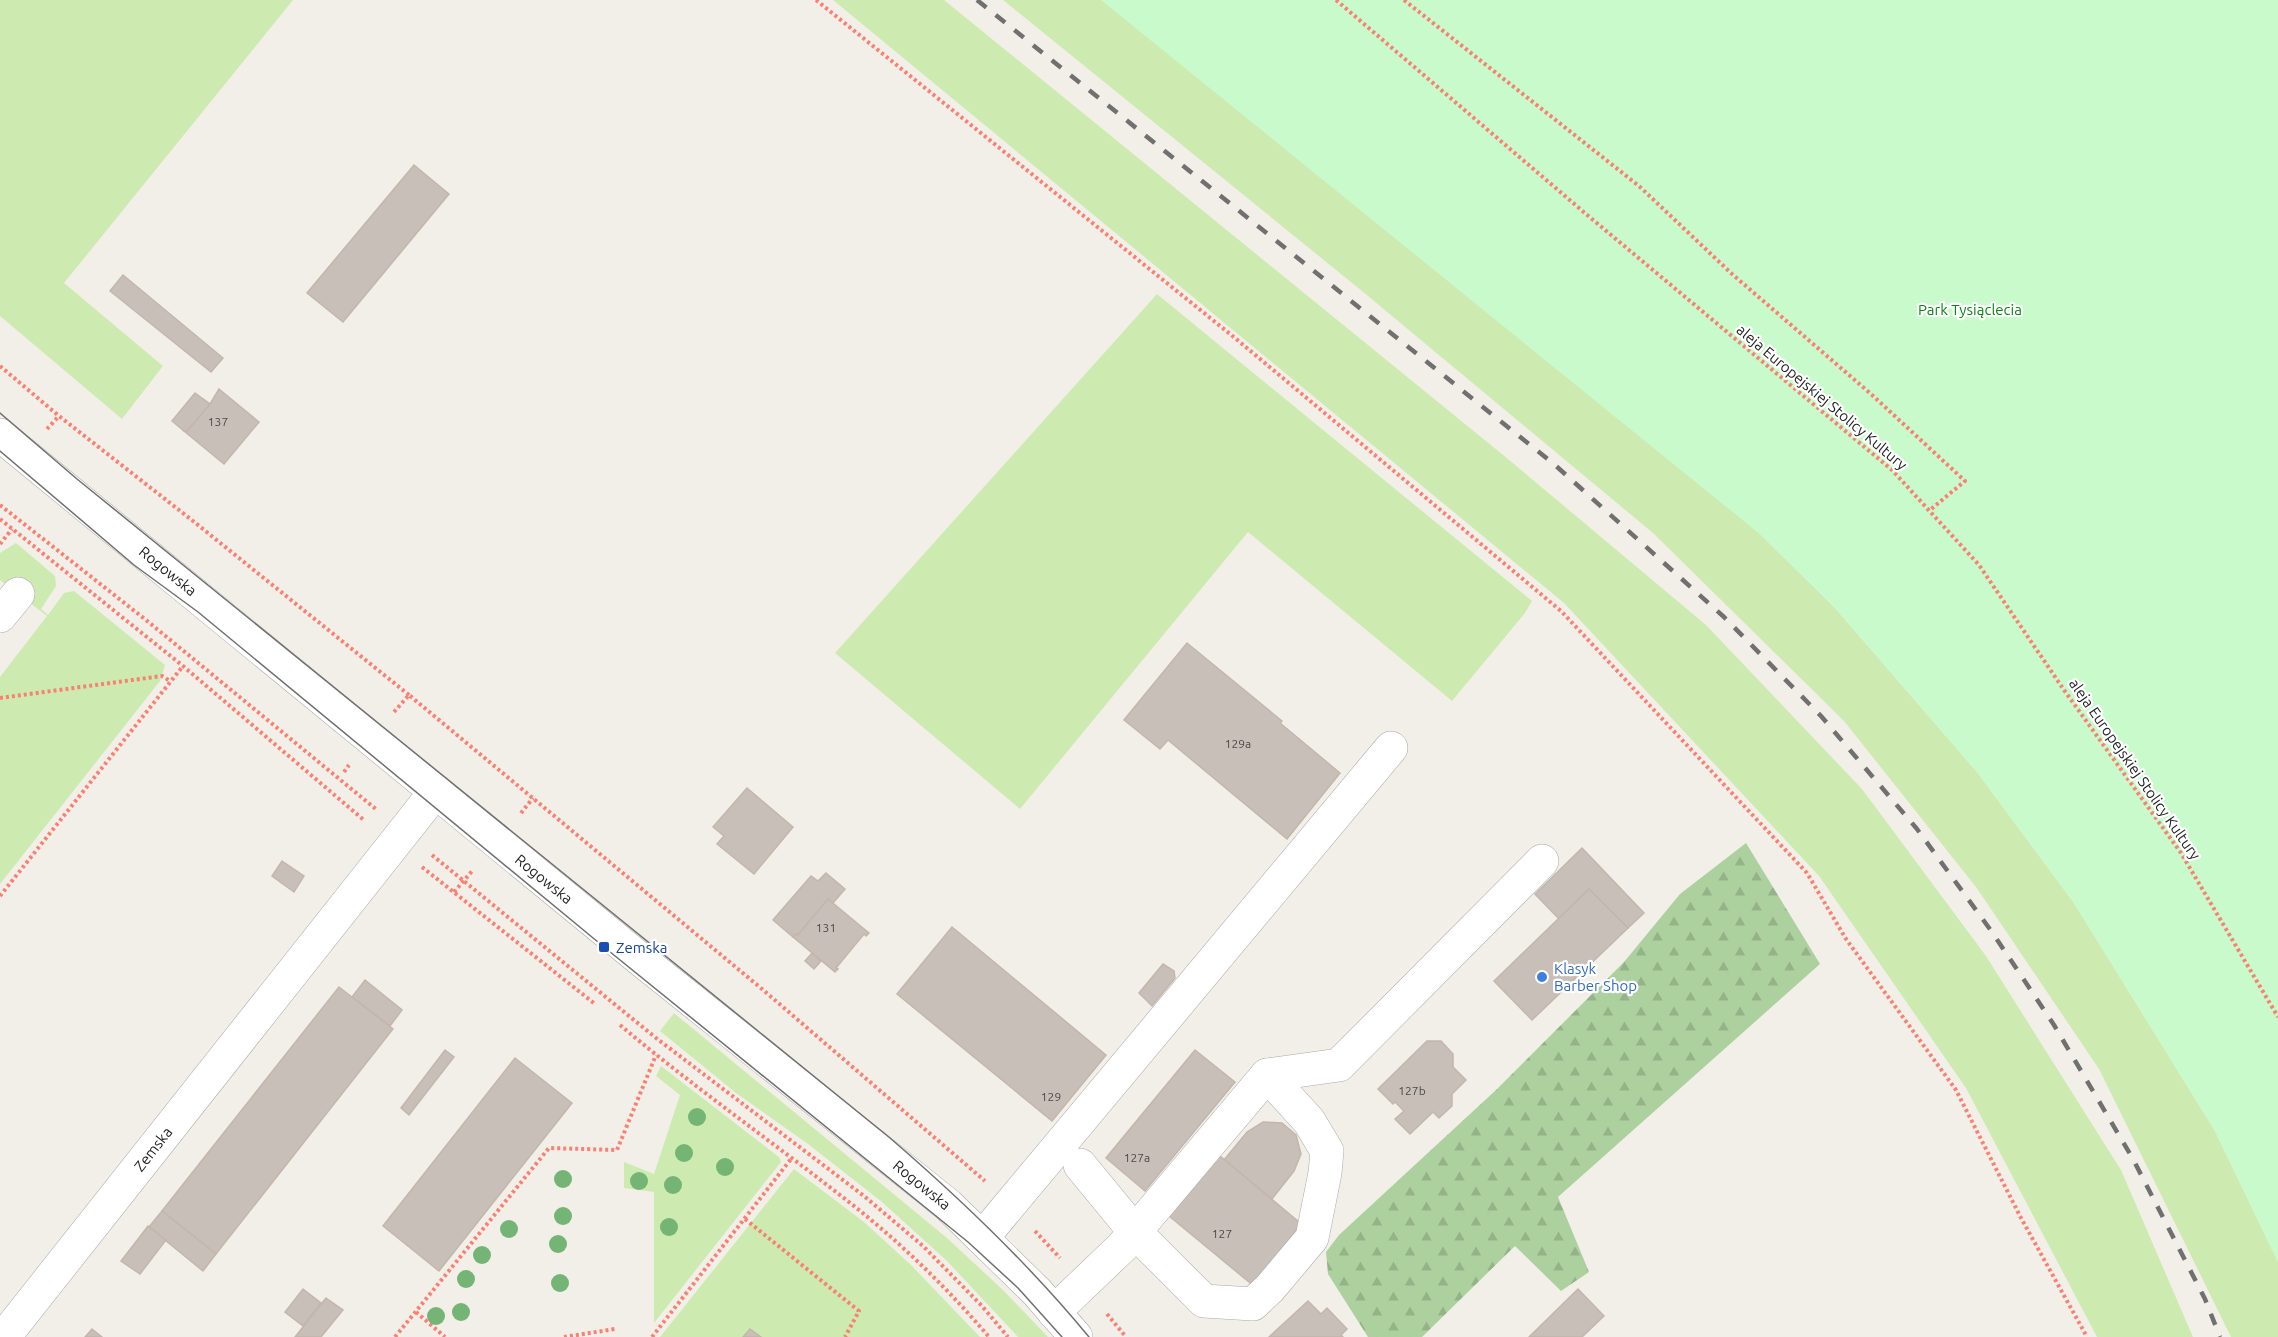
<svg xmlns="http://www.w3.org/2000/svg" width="2278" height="1337" viewBox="0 0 2278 1337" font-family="Ubuntu,sans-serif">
  <defs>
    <pattern id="forest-firs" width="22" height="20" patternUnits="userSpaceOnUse" patternTransform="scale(1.5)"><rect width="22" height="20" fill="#add19e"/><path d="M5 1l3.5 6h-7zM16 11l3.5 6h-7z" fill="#95b388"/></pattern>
  </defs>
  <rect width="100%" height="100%" fill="#f2efe9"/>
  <g fill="#cdebb0">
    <polygon points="0,0 293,0 64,283 163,366 122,419 0,316"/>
    <polygon points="833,0 944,0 1508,459 1706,625 1862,789 1986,956 2121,1170 2193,1337 2097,1337 1966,1088 1819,876 1564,603"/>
    <polygon points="1003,0 1173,0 1761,535 1835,608 1977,772 2074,903 2215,1131 2278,1262 2278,1337 2231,1337 2099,1069 1976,887 1844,721 1653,533 1362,291"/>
    <polygon points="1157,294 1532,601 1525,613 1452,701 1248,532 1020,809 835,653"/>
    <polygon points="16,543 55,576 56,586 41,609 48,615 64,593 74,591 165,665 160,681 0,884 0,677 47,616 0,580 0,553"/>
    <polygon points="674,1013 947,1238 1004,1291 1048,1337 1018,1337 947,1261 882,1202 808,1144 736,1093 660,1031"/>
    <polygon points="661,1066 779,1157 781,1162 654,1323 654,1192 624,1188 624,1162 654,1174 680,1095 656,1076"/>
    <polygon points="794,1169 864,1222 911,1265 980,1337 761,1337 750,1329 743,1337 660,1337"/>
  </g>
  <polygon fill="url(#forest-firs)" points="1746,843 1820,964 1558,1197 1589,1272 1561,1291 1515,1246 1422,1337 1368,1337 1328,1274 1326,1252 1339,1235 1496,1090 1624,962 1680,894"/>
  <polygon fill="#c8facc" points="1101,0 2278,0 2278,1262 2215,1131 2074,903 1977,772 1835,608 1761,535"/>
  <g fill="#c7bfb8" stroke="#c4b6ab" stroke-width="1.5">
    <polygon points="414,165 449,194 343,322 307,293"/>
    <polygon points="123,275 223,358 211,372 110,291"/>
    <polygon points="219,389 259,422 224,464 184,431 187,431 210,404"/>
    <polygon points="195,393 210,404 187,431 184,431 172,421"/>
    <polygon points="1187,643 1282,721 1280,723 1340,773 1287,839 1168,740 1160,749 1124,720"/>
    <polygon points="747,788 793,827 754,874 717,844 724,836 713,827"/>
    <polygon points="1582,848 1644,913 1628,928 1589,889 1559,919 1535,894"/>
    <polygon points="282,861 304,876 294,892 272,876"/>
    <polygon points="826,873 845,889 833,903 828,899 798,935 796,934 793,937 773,920 811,876 818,881"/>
    <polygon points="1589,889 1628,928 1532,1020 1494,981"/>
    <polygon points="828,899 869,933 866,936 864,934 836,968 838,969 835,972 793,937 796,934 798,935"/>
    <polygon points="952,927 1106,1055 1052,1121 897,994"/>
    <polygon points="812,953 821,961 814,969 805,961"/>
    <polygon points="1163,964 1174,971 1175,978 1152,1006 1139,993"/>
    <polygon points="365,980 402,1010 390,1026 352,997"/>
    <polygon points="339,987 393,1029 216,1254 162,1211"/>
    <polygon points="1427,1041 1441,1041 1453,1054 1453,1067 1466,1080 1452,1094 1452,1106 1439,1118 1433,1112 1410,1134 1395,1119 1404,1111 1395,1102 1393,1104 1378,1089"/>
    <polygon points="445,1050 454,1057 409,1115 401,1108"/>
    <polygon points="1195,1050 1235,1082 1145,1191 1106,1158"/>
    <polygon points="515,1058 572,1103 439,1271 383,1226"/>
    <polygon points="1263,1122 1282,1123 1296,1135 1301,1154 1294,1171 1272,1199 1224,1160 1247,1132"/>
    <polygon points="1220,1156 1305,1227 1255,1287 1169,1216"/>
    <polygon points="162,1211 216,1254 203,1271 149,1227"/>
    <polygon points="148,1226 166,1240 140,1274 121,1261"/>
    <polygon points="303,1289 321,1303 303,1326 285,1312"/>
    <polygon points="1578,1289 1604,1316 1582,1337 1529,1337"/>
    <polygon points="326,1298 343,1310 321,1337 295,1337"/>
    <polygon points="1308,1301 1321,1314 1327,1308 1347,1329 1341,1335 1343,1337 1269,1337"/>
    <polygon points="92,1329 102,1337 85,1337"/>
    <polygon points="750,1329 761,1337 743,1337"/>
  </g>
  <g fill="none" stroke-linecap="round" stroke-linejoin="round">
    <g stroke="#a9a9a9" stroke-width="34">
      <g id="minor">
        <polyline points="0,435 640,959 948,1205 1037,1292 1076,1337"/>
        <polyline points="0,616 18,594"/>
        <polyline points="1080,1165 1135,1232 1204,1301 1253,1304 1270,1288 1312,1238 1325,1173 1327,1151 1309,1121 1267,1075"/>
        <polyline points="982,1238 1391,748"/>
        <polyline points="1054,1312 1122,1247 1267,1075 1339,1065 1542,861"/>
        <polyline points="4,1337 436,791"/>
      </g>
    </g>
    <g stroke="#fa8072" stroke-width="4" stroke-dasharray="3 3" stroke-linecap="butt">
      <polyline points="816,0 1235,338 1561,611 1807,873 1846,939 1956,1090 2021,1218 2087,1337"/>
      <polyline points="1336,0 1586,214 1892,470 1979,565 2064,690 2181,853 2278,1017"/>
      <polyline points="1404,0 1639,186 1732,274 1871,394 1965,481 1930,510"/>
      <polyline points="0,366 59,416 193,521 409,695"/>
      <polyline points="47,429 59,416"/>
      <polyline points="0,505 146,620 377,810"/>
      <polyline points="0,519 183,666 365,821"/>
      <polyline points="0,544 12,529"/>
      <polyline points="0,698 162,676 170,681"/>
      <polyline points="394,712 409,695 762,989 985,1181"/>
      <polyline points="344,772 349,765"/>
      <polyline points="521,813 533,798"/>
      <polyline points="432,855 656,1038 864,1196 923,1246 982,1306 1008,1337"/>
      <polyline points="422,867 595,1004"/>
      <polyline points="454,892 473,870"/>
      <polyline points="0,896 183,666"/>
      <path d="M 620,1025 C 697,1090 780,1147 859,1210 C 906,1248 950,1291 989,1337"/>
      <polyline points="745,1219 859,1311 845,1337"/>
      <polyline points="1035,1231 1060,1258"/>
      <polyline points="416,1312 445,1337"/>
      <polyline points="1107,1314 1126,1337"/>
      <polyline points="395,1337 549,1148 617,1150 656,1055"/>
      <polyline points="564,1337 615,1329"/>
      <polyline points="652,1337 791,1159"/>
    </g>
    <use href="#minor" stroke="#fff" stroke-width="33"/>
    <g stroke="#707070" stroke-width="1.5">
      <path d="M 0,413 L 77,479 L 890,1138 C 962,1200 1029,1264 1089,1337"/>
      <polyline points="0,451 134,565 198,612 604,947 968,1242 1018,1288 1062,1337"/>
    </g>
    <polyline stroke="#707070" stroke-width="4.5" stroke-dasharray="12 12" stroke-linecap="butt" points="977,0 1555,465 1724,617 1821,716 1917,829 1992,932 2054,1025 2133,1159 2205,1299 2220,1337"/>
  </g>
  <g fill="#74b475">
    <circle cx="697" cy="1117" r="9"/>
    <circle cx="684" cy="1153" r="9"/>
    <circle cx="725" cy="1167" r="9"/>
    <circle cx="563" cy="1179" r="9"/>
    <circle cx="639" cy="1181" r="9"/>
    <circle cx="673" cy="1185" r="9"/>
    <circle cx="563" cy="1216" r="9"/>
    <circle cx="669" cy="1227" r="9"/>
    <circle cx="509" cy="1229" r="9"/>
    <circle cx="558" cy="1244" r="9"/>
    <circle cx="482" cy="1255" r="9"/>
    <circle cx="466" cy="1279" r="9"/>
    <circle cx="560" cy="1283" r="9"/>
    <circle cx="461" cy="1312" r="9"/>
    <circle cx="436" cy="1316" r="9"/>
  </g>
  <rect fill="#1a4fb4" stroke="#fff" stroke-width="2" x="598" y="941" width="12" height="12" rx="3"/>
  <circle fill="#3f7fe0" stroke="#fff" stroke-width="2" cx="1542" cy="977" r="6"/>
  <g text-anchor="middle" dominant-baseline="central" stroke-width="4.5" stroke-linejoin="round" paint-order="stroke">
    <g font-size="12" fill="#4b4948">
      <text x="218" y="421">137</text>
      <text x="1238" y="743">129a</text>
      <text x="826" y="927">131</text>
      <text x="1412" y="1090">127b</text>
      <text x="1051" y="1096">129</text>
      <text x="1137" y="1157">127a</text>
      <text x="1222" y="1233">127</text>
    </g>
    <g font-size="15" fill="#0c8416" stroke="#fff">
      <text x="1970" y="309">Park Tysiąclecia</text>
    </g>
    <g font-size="15" fill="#222" stroke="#fff">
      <text transform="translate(1822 397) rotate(40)">aleja Europejskiej Stolicy Kultury</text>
      <text transform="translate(168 571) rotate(39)">Rogowska</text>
      <text transform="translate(2135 769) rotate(55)">aleja Europejskiej Stolicy Kultury</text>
      <text transform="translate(544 879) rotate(39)">Rogowska</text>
      <text transform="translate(153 1149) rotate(-52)">Zemska</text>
      <text transform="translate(922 1185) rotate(39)">Rogowska</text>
    </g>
    <g font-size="15" fill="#164399" stroke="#fff" text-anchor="start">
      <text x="616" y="947">Zemska</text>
    </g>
    <g font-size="15" fill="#366cbe" stroke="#fff" text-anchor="start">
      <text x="1554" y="968">Klasyk<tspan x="1554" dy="17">Barber Shop</tspan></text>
    </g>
  </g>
</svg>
